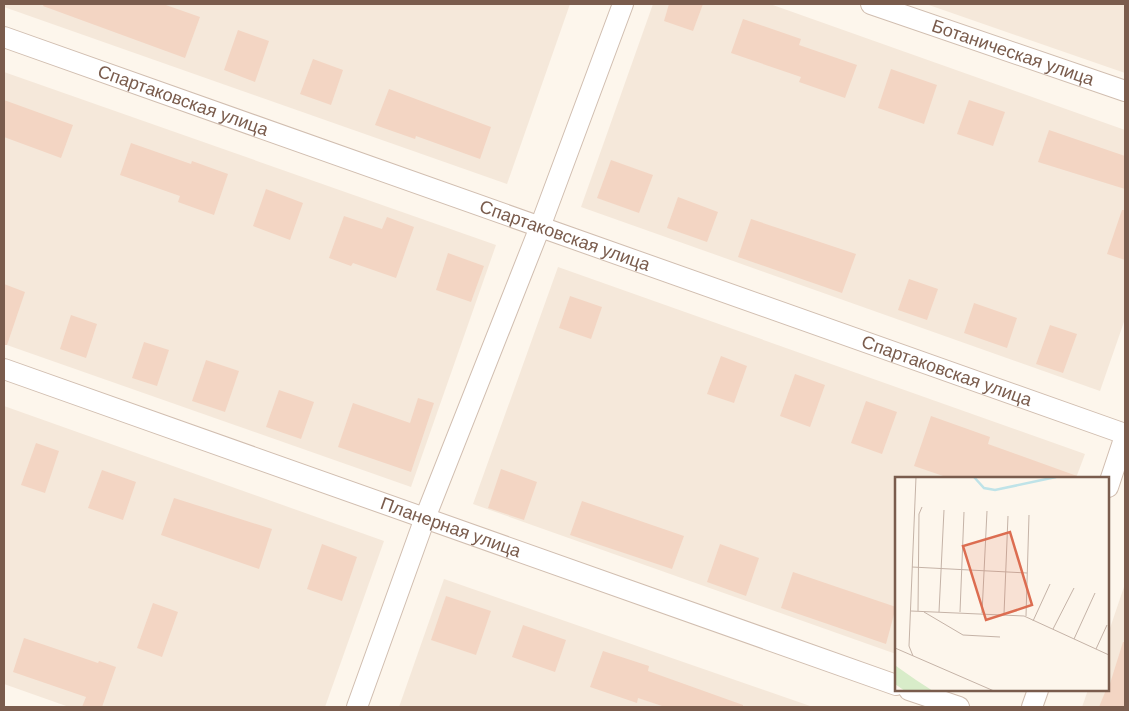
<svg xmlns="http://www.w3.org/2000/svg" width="1129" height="711" viewBox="0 0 1129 711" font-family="'DM Sans',sans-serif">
  <rect width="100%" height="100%" fill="#fdf6ec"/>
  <g fill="#f5e8da">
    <polygon points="4,4 570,4 507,184 4,7"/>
    <polygon points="653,4 770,4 1125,130 1125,319 1100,391 581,207"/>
    <polygon points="926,4 1125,4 1125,73"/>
    <polygon points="4,72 496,245 411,487 4,344"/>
    <polygon points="558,267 1085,454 1076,478 896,478 896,654 473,504"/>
    <polygon points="4,406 384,541 325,707 69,707 4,684"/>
    <polygon points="444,579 813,707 399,707"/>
    <polygon points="1125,584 1125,707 1082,707 1088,690 1108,690 1108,634"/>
  </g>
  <g fill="#f3d5c3">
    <polygon points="44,4 163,4 200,17 185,58 43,6"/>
    <polygon points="669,4 703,4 693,31 664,21"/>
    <polygon points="743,19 801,39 799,45 857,65 845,98 799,82 801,77 731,53"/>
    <polygon points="238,30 269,41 255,82 224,70"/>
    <polygon points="313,59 343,70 331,105 300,94"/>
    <polygon points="891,69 937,85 924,124 878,108"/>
    <polygon points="389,89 491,127 480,159 416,136 415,139 375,125"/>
    <polygon points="4,100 73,125 61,158 4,137"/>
    <polygon points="969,100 1005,112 993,146 957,134"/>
    <polygon points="1049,130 1125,156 1125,189 1038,162"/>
    <polygon points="131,143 191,164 192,161 228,174 214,215 178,202 180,196 120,175"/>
    <polygon points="611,160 653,175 639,213 597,198"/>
    <polygon points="266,189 303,203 290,240 253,226"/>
    <polygon points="678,197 718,212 707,242 667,228"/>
    <polygon points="1122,210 1125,210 1125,260 1107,254"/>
    <polygon points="344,216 382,229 387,217 414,227 396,278 353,263 351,266 329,258"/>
    <polygon points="751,219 856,254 842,293 738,257"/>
    <polygon points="448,253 484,266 471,302 436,290"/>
    <polygon points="909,279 938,289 927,320 898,310"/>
    <polygon points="4,284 25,292 7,345 4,345"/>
    <polygon points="570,296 602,307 591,339 559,328"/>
    <polygon points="974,303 1017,318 1007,348 964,333"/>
    <polygon points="71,315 97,324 86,358 60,349"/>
    <polygon points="1050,325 1077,334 1063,373 1036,364"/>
    <polygon points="144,342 169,350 157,386 132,378"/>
    <polygon points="721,356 747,366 734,403 707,394"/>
    <polygon points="206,360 239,371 225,412 192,401"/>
    <polygon points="795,374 825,385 810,427 780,416"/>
    <polygon points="279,390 314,402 301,439 266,427"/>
    <polygon points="418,398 434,403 411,472 338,447 353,403 410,423"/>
    <polygon points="866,401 897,412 882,454 851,443"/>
    <polygon points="931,416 990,437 988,444 1077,476 1076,478 949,478 914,466"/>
    <polygon points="36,443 59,451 45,493 21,485"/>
    <polygon points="501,469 537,482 524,520 488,508"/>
    <polygon points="102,470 136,482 123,520 88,508"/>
    <polygon points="174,498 272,529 259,569 161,535"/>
    <polygon points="582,501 684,536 672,569 570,535"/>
    <polygon points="322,544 357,557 342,601 307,589"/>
    <polygon points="720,544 759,558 746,596 707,582"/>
    <polygon points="793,572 896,607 886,644 781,608"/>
    <polygon points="446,596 491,611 476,655 431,640"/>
    <polygon points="153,603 178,612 162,657 137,648"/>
    <polygon points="523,625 566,640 555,672 512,657"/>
    <polygon points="24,638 98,663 99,661 116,667 102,707 82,707 86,697 13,672"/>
    <polygon points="1123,642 1125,642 1125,707 1099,707 1106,690 1108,690"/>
    <polygon points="603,651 649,666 648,671 743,705 743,707 665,707 638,698 637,703 590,687"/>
  </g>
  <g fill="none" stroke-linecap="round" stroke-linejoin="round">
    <g stroke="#d1beb0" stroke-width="22">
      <g id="street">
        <path id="s1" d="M 871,4 L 1125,91"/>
        <path id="s2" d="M 4,37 L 1125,434"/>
        <path id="s3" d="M 4,369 L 896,685"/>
        <polyline points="1108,487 1125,436"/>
        <polyline points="909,690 959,707"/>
        <polyline points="357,707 425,518 540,227 623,4"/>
        <polyline points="1032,707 1038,690"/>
      </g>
    </g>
    <use href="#street" stroke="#fff" stroke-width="20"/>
  </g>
  <g text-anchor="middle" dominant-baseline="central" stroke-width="4" stroke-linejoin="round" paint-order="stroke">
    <g font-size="18" fill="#7a5c4d" stroke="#fffaf3">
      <text stroke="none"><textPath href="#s1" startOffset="150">Ботаническая улица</textPath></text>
      <text stroke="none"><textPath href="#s2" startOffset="190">Спартаковская улица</textPath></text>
      <text stroke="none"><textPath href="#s2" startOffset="595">Спартаковская улица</textPath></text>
      <text stroke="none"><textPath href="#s2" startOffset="1000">Спартаковская улица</textPath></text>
      <text stroke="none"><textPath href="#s3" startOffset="474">Планерная улица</textPath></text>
    </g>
  </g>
  <g transform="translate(895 477)">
    <rect width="214" height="214" fill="#fdf6ec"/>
    <path d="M 1,189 L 21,203 L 38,214 L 10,214 L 0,207 Z" fill="#d8ecc9"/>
    <path fill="none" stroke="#bfe3e8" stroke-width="2.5" d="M 79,0 L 89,11 L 100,13 L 161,0"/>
    <path fill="none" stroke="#c5b3a7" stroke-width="1" d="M 17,90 L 132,96M 16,134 L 129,139 L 214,178M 23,134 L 24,37 L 27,30M 29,135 L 68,158 L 105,160M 44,135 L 49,33M 65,135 L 69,35M 87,136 L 92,34M 109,137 L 113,39M 131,139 L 134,38M 138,144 L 155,107M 158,152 L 179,111M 179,162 L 200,116M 0,171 L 99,214M 201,172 L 212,148M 18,179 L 14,169 L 21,0"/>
    <path fill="#dc6d51" fill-opacity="0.15" stroke="#dc6d51" stroke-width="2.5" d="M 115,55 L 137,128 L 91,143 L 68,69 Z"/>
    <rect width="214" height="214" fill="none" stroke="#7a5c4d" stroke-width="2.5"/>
  </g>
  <rect width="1129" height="711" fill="none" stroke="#7a5c4d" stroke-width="10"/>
</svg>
